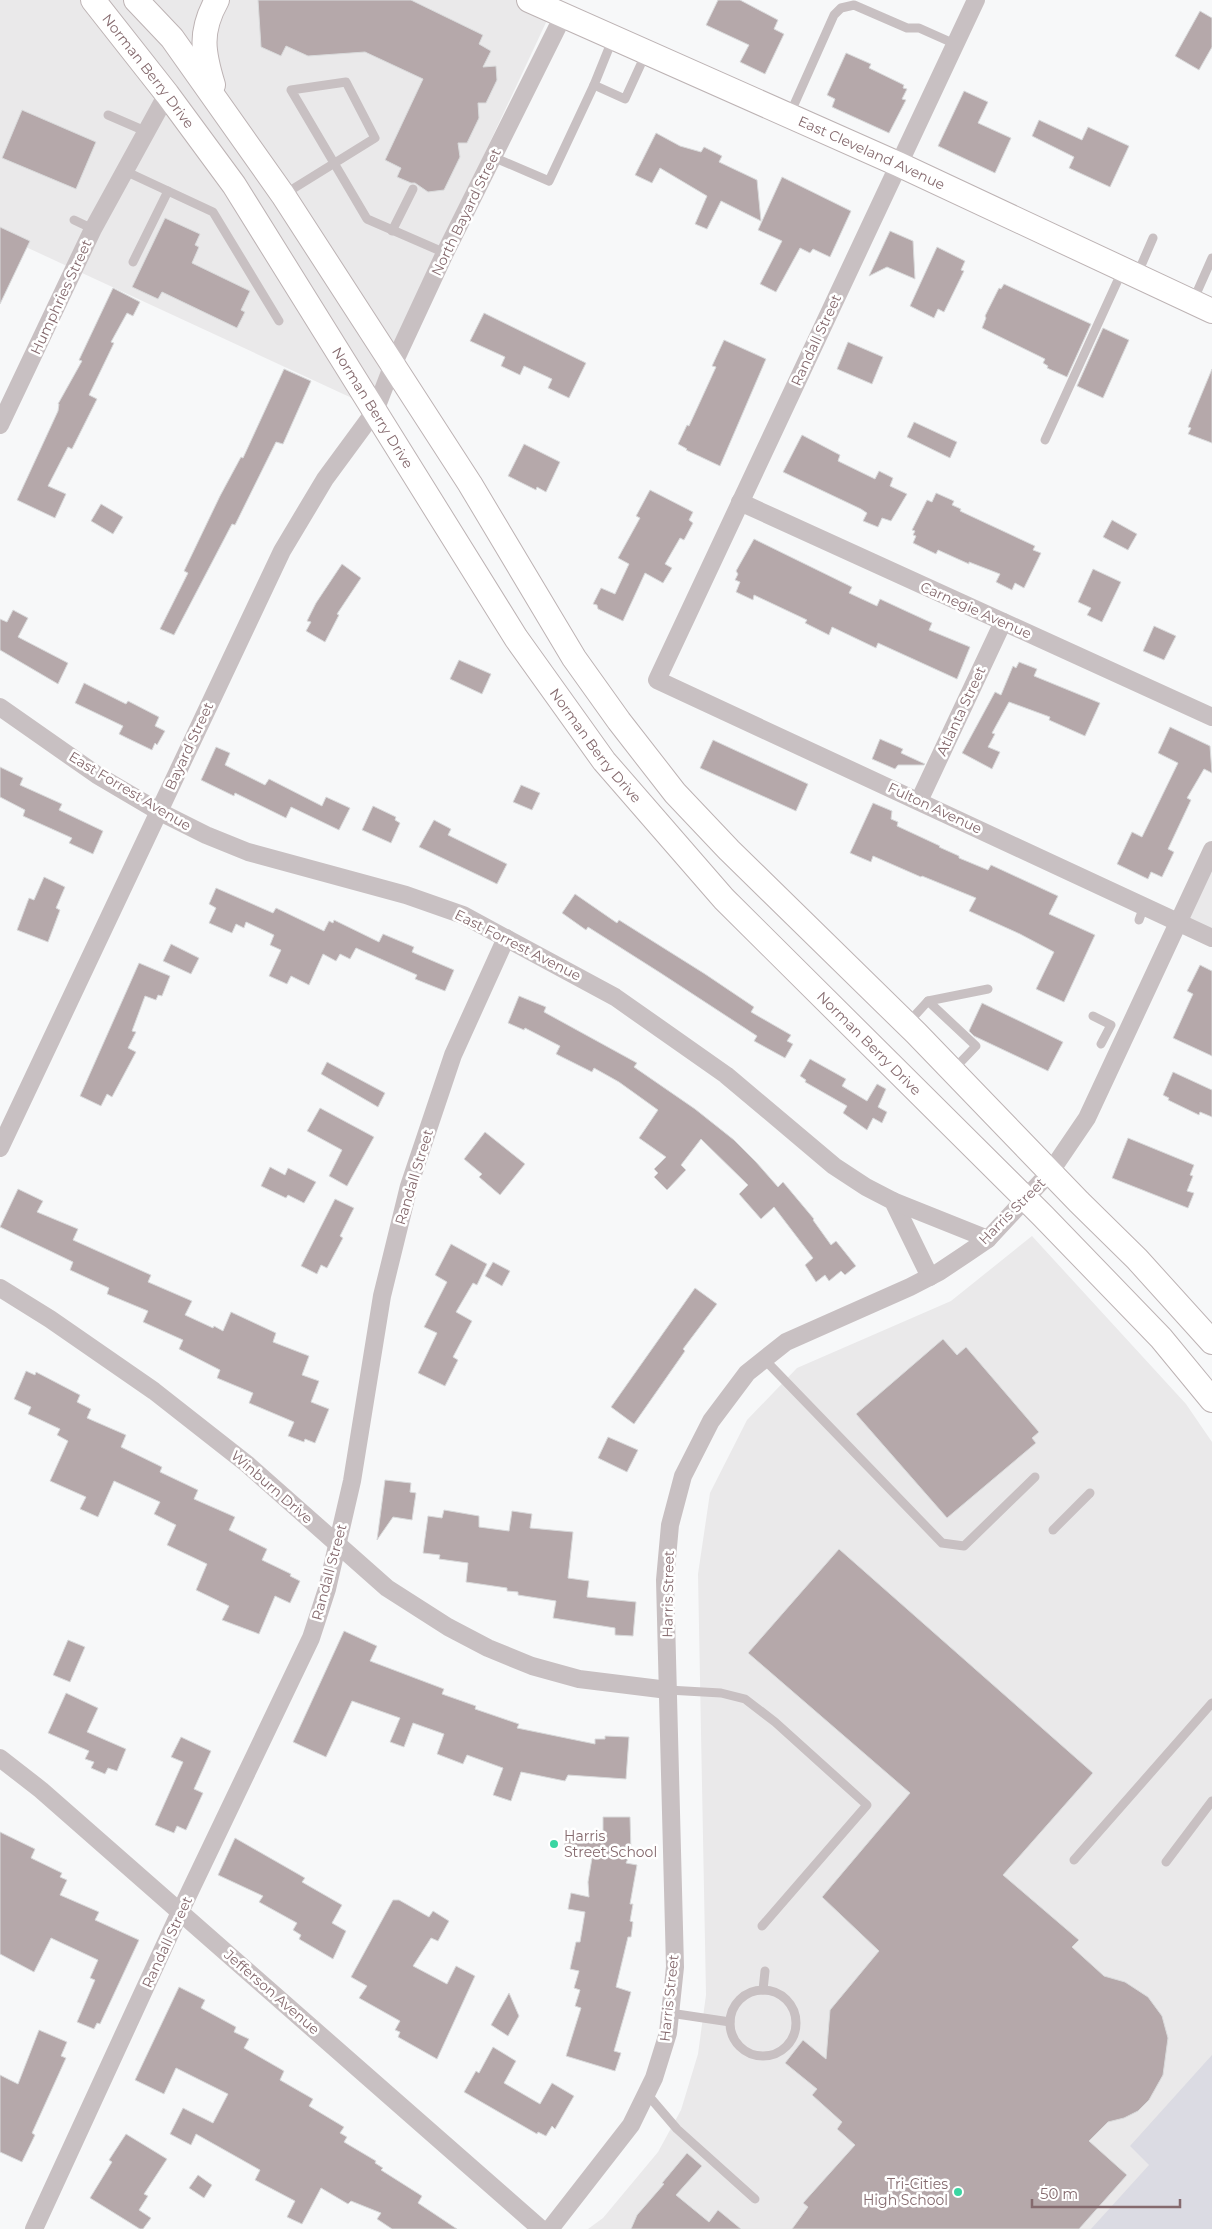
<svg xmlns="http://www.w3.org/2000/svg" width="1212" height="2229" viewBox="0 0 1212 2229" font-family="Montserrat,sans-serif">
  <rect width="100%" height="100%" fill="#f7f8f9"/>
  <g fill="#eae9ea">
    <polygon points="0,0 540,0 549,16 367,405 0,235"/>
    <polygon points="1212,853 1212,944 1175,931"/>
    <polygon points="1032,1236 1186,1404 1212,1442 1212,2229 588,2229 603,2218 658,2152 681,2110 698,2054 706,1995 698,1574 710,1493 747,1420 797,1368 951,1301"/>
  </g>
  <polygon fill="#dbdbe3" points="1212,2055 1212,2229 1091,2229 1149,2165 1130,2146"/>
  <g fill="#b5a8aa" stroke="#d9dadb">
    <polygon points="258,0 411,0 483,35 479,44 491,51 483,67 496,66 497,80 486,103 478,103 479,118 467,143 458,143 460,157 444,190 428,192 415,183 411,183 397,177 401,168 385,160 423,79 365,52 308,56 286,46 281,56 261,47"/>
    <polygon points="718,0 740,0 778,20 774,29 784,34 765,74 740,62 749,45 706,25"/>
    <polygon points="1200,11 1212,18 1212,47 1199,70 1175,56"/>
    <polygon points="846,53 871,64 869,68 904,85 903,88 907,89 902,99 906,100 889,133 832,107 835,99 827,95"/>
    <polygon points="964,91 988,102 978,123 1011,138 995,173 938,146"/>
    <polygon points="22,110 96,142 76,189 2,158"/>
    <polygon points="1039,120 1082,140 1088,127 1129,146 1110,187 1069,168 1074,157 1032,136"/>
    <polygon points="656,133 680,146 701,152 704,147 722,156 719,162 757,180 761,221 721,201 707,229 695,224 707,196 660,168 652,183 635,175"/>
    <polygon points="782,177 851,211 830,257 813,249 810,253 800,248 776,292 760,284 782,241 758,230"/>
    <polygon points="165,218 200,234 195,245 199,247 192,263 250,291 241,310 245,312 237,328 162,292 158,299 132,287"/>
    <polygon points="0,227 30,241 0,304"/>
    <polygon points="890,231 913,241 915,279 887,267 869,276"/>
    <polygon points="937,247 965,261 961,270 964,271 944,312 938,309 934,318 910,306"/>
    <polygon points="1004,284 1091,324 1067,377 1047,368 1048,366 1043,363 1045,359 982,328 986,318 985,316 999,288 1001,289"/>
    <polygon points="113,288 140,302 133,316 127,313 111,342 114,343 89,395 97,399 72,449 68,447 48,486 66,494 55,518 17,500 58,411 59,404 58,404 82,361 79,360"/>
    <polygon points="484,313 586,363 569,398 548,388 552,379 524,366 520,375 501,366 505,357 470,341"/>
    <polygon points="1103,328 1129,340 1103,398 1077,386"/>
    <polygon points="724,340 766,359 720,466 686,450 687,449 678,444 687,425 689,426 716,367 712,366"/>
    <polygon points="848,342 883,357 872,384 837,369"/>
    <polygon points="284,369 311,381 283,444 276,442 235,525 232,524 174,635 160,629 188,573 184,571 220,496 241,457 243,458"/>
    <polygon points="1212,369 1212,443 1188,434 1191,428 1188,427"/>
    <polygon points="914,422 957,442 950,458 907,437"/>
    <polygon points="802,435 840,455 838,461 875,479 879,471 893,478 890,486 907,494 891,521 882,518 878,527 863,521 867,513 861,509 783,472"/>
    <polygon points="524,444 560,462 546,492 537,487 536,490 508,476"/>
    <polygon points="650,490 693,512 689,520 693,523 684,540 680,538 665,564 672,568 663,583 645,573 623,621 598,609 597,605 593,604 601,588 615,594 629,564 618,558 640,518 636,516"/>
    <polygon points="936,493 954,501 952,505 961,509 960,511 1035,546 1033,550 1041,553 1024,588 1015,583 1012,590 996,582 1000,574 969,562 969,564 938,550 936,554 913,543 916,536 913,535 915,531 912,530 927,500 932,502"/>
    <polygon points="101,504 123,517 113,534 91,521"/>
    <polygon points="1112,520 1137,534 1128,550 1103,537"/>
    <polygon points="754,539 852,587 849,593 877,606 880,599 908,612 932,623 929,630 970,647 957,679 878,643 876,648 832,627 829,635 805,623 807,620 754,595 753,600 736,592 740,582 735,580 738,574 736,571"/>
    <polygon points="342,564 361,578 337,614 339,615 325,642 306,631 311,622 307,621 316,603"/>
    <polygon points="1093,569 1121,582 1102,622 1087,615 1091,608 1078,602"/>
    <polygon points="13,610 28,618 18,637 68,663 58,684 0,650 0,619 7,622"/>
    <polygon points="1154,626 1176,636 1164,660 1143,651"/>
    <polygon points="459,660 491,674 482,694 450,679"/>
    <polygon points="1019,662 1037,669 1034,676 1100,703 1085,736 1049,720 1050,717 1009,702 992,733 995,734 988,747 1000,752 992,769 962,753 995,692 1001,695 1013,666 1016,668"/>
    <polygon points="84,683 126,704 128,701 159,717 155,726 165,731 157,745 155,743 152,750 127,738 119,734 123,726 75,703"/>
    <polygon points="1170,727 1210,746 1212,773 1204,769 1187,798 1191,800 1168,849 1174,852 1162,877 1151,872 1148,879 1117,864 1132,832 1142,837 1178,763 1158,753"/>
    <polygon points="880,739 903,749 901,753 925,764 924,765 898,765 895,769 872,759"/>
    <polygon points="713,740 808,784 796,811 700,768"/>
    <polygon points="216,747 230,753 225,765 265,785 269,779 322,806 326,797 350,808 339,830 291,807 286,818 235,793 234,796 201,780"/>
    <polygon points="0,767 23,778 20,785 62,804 59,810 103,831 93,854 69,843 72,838 23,816 25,810 0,797"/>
    <polygon points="521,785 540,793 532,810 513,802"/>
    <polygon points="873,803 892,811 891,819 898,822 897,826 940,846 939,847 959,856 959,858 988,870 991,865 1058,896 1049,914 1095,935 1064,1002 1036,989 1054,952 1020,934 969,911 976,898 922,876 921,877 873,856 871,862 850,853"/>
    <polygon points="373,806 396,817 395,820 400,823 391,843 362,830"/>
    <polygon points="434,820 451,829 448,835 507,864 497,884 419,847"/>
    <polygon points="44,877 65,887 56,908 60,910 48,942 17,930 29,898 34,900"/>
    <polygon points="216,888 273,913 276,908 324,931 329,921 333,923 334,920 379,942 383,934 414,947 412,952 454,970 445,991 415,979 417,975 356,948 350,959 340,954 336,961 323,954 309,985 291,976 287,984 269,976 281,950 270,945 274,935 246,922 244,928 236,924 232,933 209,923 216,908 209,904"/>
    <polygon points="575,894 617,923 619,920 705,974 754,1007 751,1012 791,1035 787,1041 793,1044 785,1058 754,1041 757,1036 659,972 588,927 586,930 562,913"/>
    <polygon points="171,944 199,958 191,974 163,961"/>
    <polygon points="139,963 170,976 162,996 158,995 156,1000 145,996 132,1031 136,1032 128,1048 136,1052 112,1097 107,1094 101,1106 80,1096"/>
    <polygon points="1200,965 1212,971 1212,1056 1173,1038 1193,994 1187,991"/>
    <polygon points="519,996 546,1007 544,1012 637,1063 634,1067 695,1109 734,1140 756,1162 778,1187 783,1182 814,1219 813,1220 831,1245 836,1241 856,1266 845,1275 841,1271 829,1281 825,1275 816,1282 805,1265 813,1258 774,1207 761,1219 739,1194 748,1185 701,1139 681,1165 686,1170 667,1190 654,1177 658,1173 654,1169 666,1157 639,1138 658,1110 619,1082 594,1068 592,1072 556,1054 560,1046 525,1028 524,1030 508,1023"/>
    <polygon points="982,1003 1063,1042 1048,1071 974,1036 969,1031"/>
    <polygon points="810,1059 846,1079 842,1086 867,1101 877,1084 886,1089 878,1107 887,1112 882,1123 873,1118 867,1130 843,1113 847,1106 805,1082 806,1080 800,1076"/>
    <polygon points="327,1062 385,1093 378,1107 321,1074"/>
    <polygon points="1173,1072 1212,1090 1212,1117 1200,1112 1199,1115 1168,1100 1169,1098 1163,1095"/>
    <polygon points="320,1108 374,1137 347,1186 329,1176 342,1150 307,1131"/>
    <polygon points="485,1132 525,1164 500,1195 479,1177 482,1174 464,1159"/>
    <polygon points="1128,1138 1194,1165 1190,1175 1193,1176 1187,1191 1194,1193 1188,1208 1112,1178"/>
    <polygon points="270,1167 285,1175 288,1168 316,1182 304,1203 288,1195 286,1198 261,1186"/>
    <polygon points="18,1189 43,1201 37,1212 78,1229 73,1240 151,1275 148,1282 192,1301 185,1315 213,1328 214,1326 223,1331 231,1312 276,1333 273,1342 309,1356 302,1375 319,1381 311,1402 329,1409 315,1443 305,1439 304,1442 288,1436 294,1422 249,1403 253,1393 217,1378 220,1370 179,1349 183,1340 143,1322 148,1311 107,1294 109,1288 70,1270 73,1262 0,1227"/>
    <polygon points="335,1199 354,1208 340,1236 343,1238 327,1268 321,1265 317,1274 301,1266"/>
    <polygon points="451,1244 487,1264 477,1285 473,1283 456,1312 472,1321 453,1357 458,1360 445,1386 418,1373 437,1333 424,1327 447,1282 435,1275"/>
    <polygon points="493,1262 510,1271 502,1286 485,1276"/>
    <polygon points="695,1288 717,1304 683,1349 685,1351 634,1424 611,1407"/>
    <polygon points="943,1339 957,1355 966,1347 1039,1432 1032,1438 1036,1443 947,1518 856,1414"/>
    <polygon points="26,1371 35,1375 36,1372 80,1395 77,1402 91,1409 87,1418 126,1435 121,1447 162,1467 160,1472 198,1490 194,1499 235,1517 229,1530 267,1549 262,1560 291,1574 290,1576 300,1581 290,1603 275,1596 259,1634 222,1620 229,1606 196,1590 207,1564 167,1545 176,1525 154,1514 160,1502 114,1481 98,1517 80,1509 86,1497 50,1481 68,1441 57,1435 60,1429 28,1414 31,1407 14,1399"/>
    <polygon points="608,1437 638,1450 627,1472 598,1458"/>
    <polygon points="385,1480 411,1483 410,1492 416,1493 412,1520 393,1517 377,1540"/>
    <polygon points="444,1510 479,1516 479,1527 509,1531 512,1511 532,1514 530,1528 573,1532 568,1578 589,1581 587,1597 636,1602 633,1636 615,1635 615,1628 553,1618 556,1601 518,1595 518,1592 507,1591 507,1588 466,1582 468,1563 439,1559 440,1555 423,1553 428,1516 442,1518"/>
    <polygon points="839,1549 1093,1773 1003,1875 1079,1940 1072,1947 1104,1976 1125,1982 1148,1997 1162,2016 1168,2038 1163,2075 1149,2100 1138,2111 1124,2118 1108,2122 1089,2141 1127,2175 1079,2229 792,2229 808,2207 803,2203 855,2145 837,2129 842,2122 812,2095 817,2089 785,2063 803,2040 826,2059 830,2010 879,1951 822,1897 910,1793 748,1653"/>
    <polygon points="344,1631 377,1646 370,1661 444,1689 442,1694 476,1706 475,1709 519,1724 517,1728 595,1744 595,1739 605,1739 605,1736 629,1737 626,1779 568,1775 565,1781 521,1772 511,1801 493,1795 503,1768 467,1755 463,1764 437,1754 444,1734 413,1723 404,1747 390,1742 400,1718 352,1701 326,1757 293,1742"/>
    <polygon points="68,1640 85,1647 70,1682 53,1675"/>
    <polygon points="66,1693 98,1708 87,1732 126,1749 117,1771 108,1768 105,1774 91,1768 94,1762 85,1759 89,1751 48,1733"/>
    <polygon points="181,1737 211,1751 194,1789 203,1793 186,1830 177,1826 174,1833 155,1825 183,1762 171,1757"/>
    <polygon points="603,1817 630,1817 631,1852 626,1863 637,1865 630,1904 633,1904 630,1921 633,1922 631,1937 628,1937 616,1987 631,1992 614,2051 621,2053 615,2071 566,2056 581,2008 575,2006 580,1990 574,1988 579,1971 570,1969 576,1942 580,1942 585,1912 568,1909 571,1893 589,1897 588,1882 593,1852 565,1852 564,1832 603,1833"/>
    <polygon points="0,1832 35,1849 31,1858 62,1873 60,1877 67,1880 60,1895 99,1912 95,1920 139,1940 100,2024 97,2023 94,2029 77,2022 95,1980 90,1978 98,1960 51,1938 34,1972 0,1954"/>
    <polygon points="235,1838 305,1878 302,1882 342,1905 332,1923 346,1931 333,1959 299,1939 301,1935 293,1930 297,1923 259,1902 263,1896 218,1875"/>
    <polygon points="393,1900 399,1900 429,1917 433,1911 449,1921 438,1941 431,1938 413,1966 447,1984 456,1966 475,1976 437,2059 398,2037 400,2032 395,2030 400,2021 359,1998 367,1986 351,1977"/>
    <polygon points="179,1987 205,2000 201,2008 236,2027 234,2032 249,2039 244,2048 284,2071 280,2080 313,2099 309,2106 344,2127 340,2133 347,2137 344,2142 376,2161 375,2163 383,2168 381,2170 422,2196 418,2203 457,2229 392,2229 377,2219 381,2213 351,2201 348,2204 321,2188 302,2224 287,2217 295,2201 255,2180 260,2170 196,2134 191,2145 170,2134 183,2108 213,2123 228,2094 176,2068 164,2094 135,2080"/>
    <polygon points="509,1993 519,2016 508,2036 491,2025"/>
    <polygon points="39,2030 67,2042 61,2056 66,2058 32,2133 35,2135 22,2162 0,2152 0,2075 18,2084"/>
    <polygon points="493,2047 516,2061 504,2083 540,2104 552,2083 574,2096 555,2129 552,2126 546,2136 538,2132 537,2134 464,2092 476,2071 479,2073"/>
    <polygon points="126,2134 167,2159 144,2194 148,2196 139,2210 151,2218 143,2229 140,2229 90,2198 112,2162 109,2160"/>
    <polygon points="687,2153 702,2166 676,2195 709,2222 718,2210 741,2229 631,2229 637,2215 664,2184 662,2183"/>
    <polygon points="198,2175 212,2185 204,2198 189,2188"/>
  </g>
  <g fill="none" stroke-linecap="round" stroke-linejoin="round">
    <g stroke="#bdb3b4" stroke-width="26">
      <g id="secondary">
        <path id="s1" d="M 93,0 L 167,94 L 234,185 L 516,638 L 604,761 L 724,899 L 1043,1216 L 1161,1338 L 1212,1400"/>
        <polyline points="136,0 172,38 283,195 470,484 574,658 619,721 675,793 729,850 916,1033 1079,1202 1137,1259 1212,1342"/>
        <path id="s2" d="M 529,0 L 898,164 L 1212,311"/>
        <path d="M 213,85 C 203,52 199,32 217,0"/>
      </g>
    </g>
    <g stroke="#c8c0c2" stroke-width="9">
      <polyline points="613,38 594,85 625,99 646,53"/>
      <polyline points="108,115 145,131"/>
      <polyline points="789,116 834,15 841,8 854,5 907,28 919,28 955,44"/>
      <polyline points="493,157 549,181 594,85"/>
      <polyline points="125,171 213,212 279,321"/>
      <polyline points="283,195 375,138 346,82 291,90 367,219 445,253"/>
      <polyline points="74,220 93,229"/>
      <polyline points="392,231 413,189"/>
      <polyline points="133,262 168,191"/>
      <polyline points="1137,275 1153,238"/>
      <polyline points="1193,301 1212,258"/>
      <polyline points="1045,440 1123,269"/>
      <polyline points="1139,920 1144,906"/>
      <polyline points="928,1001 976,1046 954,1069"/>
      <polyline points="1093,1016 1111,1025 1101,1044"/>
      <polyline points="907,1024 928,1001 988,989"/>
      <polyline points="764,1359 942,1543 964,1546 1035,1477"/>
      <polyline points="1053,1530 1090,1493"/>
      <polyline points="668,1690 721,1693 745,1699 775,1722 867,1805 762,1926"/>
      <polyline points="1074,1860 1212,1703"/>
      <polyline points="1166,1862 1212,1801"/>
      <polyline points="763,1990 765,1971"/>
      <circle cx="763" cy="2023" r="33"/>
      <polyline points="670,2013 730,2022"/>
      <polyline points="647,2094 677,2129 755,2199"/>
    </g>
    <g stroke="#c8c0c2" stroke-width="18">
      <polyline points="976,0 657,680 1212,938"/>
      <polyline points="0,425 93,229 167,94"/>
      <polyline points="740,502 1212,717"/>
      <polyline points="0,707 97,775 158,811 206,835 248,852 406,895 463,915 615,997 726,1075 834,1166 866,1187 893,1201 930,1277"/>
      <polyline points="919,801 1003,622"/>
      <polyline points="0,1148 282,551 325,479 375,411 392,367 445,253 563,16"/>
      <polyline points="893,1201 988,1239"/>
      <polyline points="0,1288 50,1319 154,1391 247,1464 387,1588 448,1627 488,1648 532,1666 579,1679 668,1690"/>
      <polyline points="0,1758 41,1790 541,2229"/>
      <polyline points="34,2229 180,1912 311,1638 327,1589 352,1481 382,1296 409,1186 453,1055 506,938"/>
      <polyline points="550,2229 631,2125 654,2078 668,2033 675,1967 665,1580 670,1525 683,1476 711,1421 747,1373 786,1342 910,1287 939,1272 966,1254 988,1239 1051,1171 1087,1118 1212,850"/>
    </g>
    <use href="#secondary" stroke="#fff" stroke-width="24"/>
  </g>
  <g fill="#3ad6a2" stroke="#fff" stroke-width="2">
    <circle cx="554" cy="1844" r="5"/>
    <circle cx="958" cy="2192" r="5"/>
  </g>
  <g text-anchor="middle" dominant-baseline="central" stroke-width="5" stroke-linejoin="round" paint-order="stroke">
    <g font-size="14" fill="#856a6e" stroke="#fff">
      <text stroke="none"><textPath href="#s1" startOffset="90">Norman Berry Drive</textPath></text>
      <text stroke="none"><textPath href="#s2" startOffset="375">East Cleveland Avenue</textPath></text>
      <text transform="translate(466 212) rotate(-64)">North Bayard Street</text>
      <text transform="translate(61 297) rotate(-65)">Humphries Street</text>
      <text transform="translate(816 340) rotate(-65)">Randall Street</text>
      <text stroke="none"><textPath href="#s1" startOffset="495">Norman Berry Drive</textPath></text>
      <text transform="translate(976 610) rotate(24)">Carnegie Avenue</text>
      <text transform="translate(961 711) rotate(-65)">Atlanta Street</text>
      <text stroke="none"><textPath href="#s1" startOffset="900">Norman Berry Drive</textPath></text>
      <text transform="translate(189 746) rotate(-65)">Bayard Street</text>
      <text transform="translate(130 791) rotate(31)">East Forrest Avenue</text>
      <text transform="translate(935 808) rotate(25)">Fulton Avenue</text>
      <text transform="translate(518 945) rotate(27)">East Forrest Avenue</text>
      <text stroke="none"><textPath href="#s1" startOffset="1305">Norman Berry Drive</textPath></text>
      <text transform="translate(414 1177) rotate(-73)">Randall Street</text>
      <text transform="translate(1012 1211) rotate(-45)">Harris Street</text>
      <text transform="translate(272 1487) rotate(41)">Winburn Drive</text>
      <text transform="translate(329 1572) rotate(-75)">Randall Street</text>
      <text transform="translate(668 1594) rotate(-89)">Harris Street</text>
      <text transform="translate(167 1942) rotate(-65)">Randall Street</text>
      <text transform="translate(272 1992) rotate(41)">Jefferson Avenue</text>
      <text transform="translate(669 1998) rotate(-84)">Harris Street</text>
    </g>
    <g font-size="14" fill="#856a6e" stroke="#fff" text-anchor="start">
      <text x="564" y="1836">Harris<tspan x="564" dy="16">Street School</tspan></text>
      <text x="948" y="2184" text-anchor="end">Tri-Cities<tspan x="948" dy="16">High School</tspan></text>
    </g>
  </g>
  <path d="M1032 2199v8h148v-8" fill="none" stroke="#856a6e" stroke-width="2.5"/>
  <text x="1040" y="2199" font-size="15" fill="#856a6e" stroke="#ffffff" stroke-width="4" paint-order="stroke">50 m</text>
</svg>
